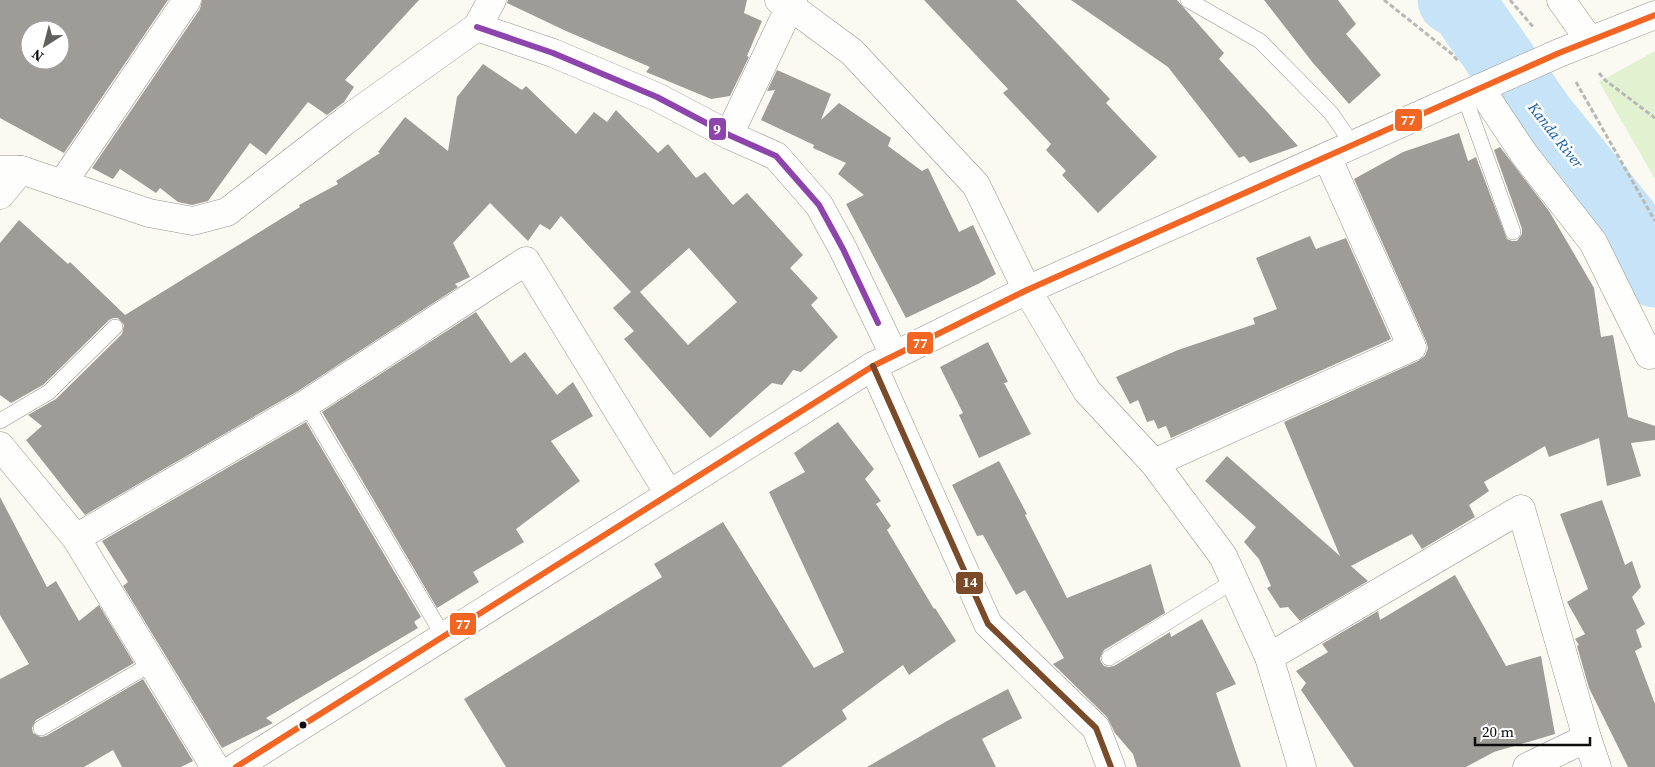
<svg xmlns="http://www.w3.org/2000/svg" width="1655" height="767" viewBox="0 0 1655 767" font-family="'Source Serif 4',serif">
  <rect width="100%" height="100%" fill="#fbfaf2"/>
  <polygon fill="#e2f2d1" points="1655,51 1655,179 1599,82"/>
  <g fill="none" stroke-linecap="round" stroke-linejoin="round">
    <polyline stroke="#c6e3f7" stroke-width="69" points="1452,0 1464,7 1540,116 1645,247 1655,273"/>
  </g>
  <g fill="#9e9c97" fill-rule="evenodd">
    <path d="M 0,0 L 168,0 L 64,153 L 0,118 ZM 30,30 L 60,30 L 60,60 L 30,60 Z"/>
    <polygon points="202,0 419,0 345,80 354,87 344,102 327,115 308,102 266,155 250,143 208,201 192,205 178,202 160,188 156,193 120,169 113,179 92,168 200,9"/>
    <polygon points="508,0 747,0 744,13 762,21 747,56 749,57 730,96 711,99 646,72 650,67 566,31 507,3"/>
    <polygon points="924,0 1016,0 1110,99 1106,103 1157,157 1098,213 1062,175 1066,171 1046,150 1051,144 1003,93 1008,89"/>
    <polygon points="1071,0 1177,0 1224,53 1219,59 1298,146 1250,163 1244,156 1239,158 1168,67"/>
    <polygon points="1264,0 1338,0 1356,24 1346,34 1381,75 1349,104 1313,63"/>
    <path d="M 483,64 L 522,90 L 526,86 L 576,134 L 594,112 L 607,122 L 616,110 L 658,153 L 668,144 L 696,178 L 705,172 L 733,205 L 747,193 L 803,255 L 790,268 L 818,298 L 811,305 L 838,337 L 801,372 L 793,370 L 782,385 L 772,383 L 710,438 L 624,339 L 634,331 L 613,308 L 631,292 L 561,216 L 550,230 L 540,224 L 528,241 L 490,203 L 453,243 L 470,277 L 455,284 L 458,287 L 298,391 L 85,515 L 26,440 L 42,426 L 28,415 L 56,399 L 122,334 L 124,325 L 118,318 L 113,318 L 109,320 L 43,385 L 11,403 L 0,395 L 0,243 L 19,220 L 68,264 L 70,262 L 125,315 L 300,207 L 299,205 L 338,184 L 336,181 L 380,153 L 378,152 L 405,117 L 448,151 L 457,97 ZM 689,248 L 737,302 L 688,345 L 640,292 Z"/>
    <polygon points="777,70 831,94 821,120 839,103 891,138 888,146 922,171 928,168 959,232 973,225 996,274 978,284 906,318 846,204 864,195 838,174 846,163 813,148 814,145 761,120 775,90 767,91"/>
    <polygon points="1459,133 1468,161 1476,157 1507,239 1512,241 1517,241 1522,234 1522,229 1494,150 1500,147 1549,211 1594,288 1601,337 1613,335 1628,417 1655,426 1655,440 1631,443 1641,476 1607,486 1599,438 1549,457 1545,446 1484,482 1489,491 1469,505 1475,517 1422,549 1412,534 1351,566 1368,581 1300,621 1288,607 1280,608 1267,588 1271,586 1259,559 1244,542 1256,527 1205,481 1227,456 1340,556 1284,422 1418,361 1425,356 1428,348 1426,341 1354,179 1403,152"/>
    <polygon points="1310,236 1316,249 1346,238 1391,339 1171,438 1166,426 1158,429 1154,420 1147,422 1138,400 1130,404 1116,377 1178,350 1255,324 1253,318 1277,309 1256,258"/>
    <polygon points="476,312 511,363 525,352 557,395 573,382 593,416 551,441 580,481 516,529 524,542 473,572 479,582 437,608 322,412"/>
    <polygon points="988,342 1008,382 1004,383 1031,434 979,458 959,415 963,413 940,367"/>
    <polygon points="306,422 421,617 414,622 418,628 266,718 273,723 222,748 123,586 128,582 102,541"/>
    <polygon points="838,422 874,469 865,479 881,501 876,504 891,526 887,530 934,609 935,608 956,641 909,675 903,665 842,710 847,719 781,767 506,767 464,699 662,577 654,564 723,522 814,668 844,652 769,492 805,472 794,453"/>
    <polygon points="999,461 1027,514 1025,515 1067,598 1151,564 1165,613 1104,650 1100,658 1101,662 1104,666 1109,667 1114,666 1170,632 1171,637 1202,619 1236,684 1216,693 1241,767 1137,767 1133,754 1115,733 1107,717 1053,664 1064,658 1025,590 1016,595 983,535 977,536 952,485"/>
    <polygon points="0,497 47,587 56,581 79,621 99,605 134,663 36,720 32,728 33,733 41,737 46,736 143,679 193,761 181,767 122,767 113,750 84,767 0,767 0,679 29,664 0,615"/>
    <polygon points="1602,500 1625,565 1632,561 1641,587 1632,597 1645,624 1636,630 1642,647 1635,651 1655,704 1655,767 1628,767 1589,688 1577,646 1579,645 1575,639 1585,634 1567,602 1588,589 1560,514"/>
    <polygon points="1455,575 1506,666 1541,656 1555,734 1494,752 1466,767 1354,767 1301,690 1306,683 1296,671 1328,652 1322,644 1378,611 1380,620"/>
    <polygon points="1008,689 1022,718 982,739 996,767 867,767 947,721"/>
  </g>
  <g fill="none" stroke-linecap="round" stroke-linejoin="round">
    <g stroke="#949490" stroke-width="16">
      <g id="service">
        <polyline points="1188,0 1260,41 1331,113 1353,145"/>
        <polyline points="1464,95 1513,232"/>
        <polyline points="306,404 444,637"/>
        <polyline points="0,421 49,392 115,327"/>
        <polyline points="1109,658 1234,581"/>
        <polyline points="41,728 151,664"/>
      </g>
    </g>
    <g stroke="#949490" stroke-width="29">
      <g id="minor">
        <polyline points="779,0 790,6 852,52 976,185 1027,290 1087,391 1154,463 1223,556 1269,657 1302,767"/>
        <polyline points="1561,0 1590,41"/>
        <polyline points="477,27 553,53 657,97 729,135 776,156 819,205 843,249 894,355"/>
        <polyline points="1480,88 1524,154 1593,242 1649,355"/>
        <polyline points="729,135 793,0"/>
        <polyline points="0,170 21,170 149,213 193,221 227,212 345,121 477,27 492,0"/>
        <polyline points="62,184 187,0"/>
        <polyline points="0,195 21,170"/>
        <polyline points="873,366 988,624 1096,728 1111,767"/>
        <polyline points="0,446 76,538 215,767"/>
        <polyline points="1154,463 1412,347 1327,157"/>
        <polyline points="76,538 306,404 526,261 669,494"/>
        <polyline points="1269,657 1521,509 1587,738 1597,767"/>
        <polyline points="236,767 873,366 1027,290 1559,53 1655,15"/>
        <polyline points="1527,767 1587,738"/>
      </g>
    </g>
    <g stroke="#b8b8b6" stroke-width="3" stroke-dasharray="5 2.5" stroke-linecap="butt">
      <polyline points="1384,0 1452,54 1459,62"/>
      <polyline points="1510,0 1534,28"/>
      <polyline points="1599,73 1605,80 1655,118"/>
      <polyline points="1576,82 1655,221"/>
    </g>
    <use href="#service" stroke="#fefefd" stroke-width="15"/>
    <use href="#minor" stroke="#fefefd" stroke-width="28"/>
    <g stroke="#fff" stroke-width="10">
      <polyline id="bus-1" points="236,767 873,366 1027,290 1559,53 1655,15"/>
    </g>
    <g stroke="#fff" stroke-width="10">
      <polyline id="bus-2" points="477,27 553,53 657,97 729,135 776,156 819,205 843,249 878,323"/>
    </g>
    <g stroke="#fff" stroke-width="10">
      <polyline id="bus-3" points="873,366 988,624 1096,728 1111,767"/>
    </g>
    <use href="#bus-1" stroke="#f26522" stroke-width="6"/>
    <use href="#bus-2" stroke="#8e44ad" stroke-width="6"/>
    <use href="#bus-3" stroke="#7a4b2a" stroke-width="6"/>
  </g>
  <circle fill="#0d0d0d" stroke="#fff" stroke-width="2" cx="303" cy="725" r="4.5"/>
  <g text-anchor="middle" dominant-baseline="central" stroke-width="5" stroke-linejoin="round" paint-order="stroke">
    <g font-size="15" font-style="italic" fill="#115ca4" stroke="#fff">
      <text transform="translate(1556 135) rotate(52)">Kanda River</text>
    </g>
  </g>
  <g stroke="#fff" stroke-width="2">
    <rect x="1394" y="108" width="29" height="24" rx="5" fill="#f26522"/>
    <rect x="708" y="117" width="19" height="24" rx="5" fill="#8e44ad"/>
    <rect x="906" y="331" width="28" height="24" rx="5" fill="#f26522"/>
    <rect x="955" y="571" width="29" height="24" rx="5" fill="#7a4b2a"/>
    <rect x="449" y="612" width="28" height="24" rx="5" fill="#f26522"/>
  </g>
  <g font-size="14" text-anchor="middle" font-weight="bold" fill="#fff">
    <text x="1408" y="125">77</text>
    <text x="717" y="134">9</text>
    <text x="920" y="348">77</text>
    <text x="970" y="587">14</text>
    <text x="463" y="629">77</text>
  </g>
  <g transform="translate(45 45) rotate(216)"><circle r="24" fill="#ffffff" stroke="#9e9e9e"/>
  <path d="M0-4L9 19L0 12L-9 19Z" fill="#60605d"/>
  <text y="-8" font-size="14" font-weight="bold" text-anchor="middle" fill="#0d0d0d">N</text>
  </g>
  <path d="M1475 737v8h115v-8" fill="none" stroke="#0d0d0d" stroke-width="2.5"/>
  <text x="1482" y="737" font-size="15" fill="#0d0d0d" stroke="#ffffff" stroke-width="4" paint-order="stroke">20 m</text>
</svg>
